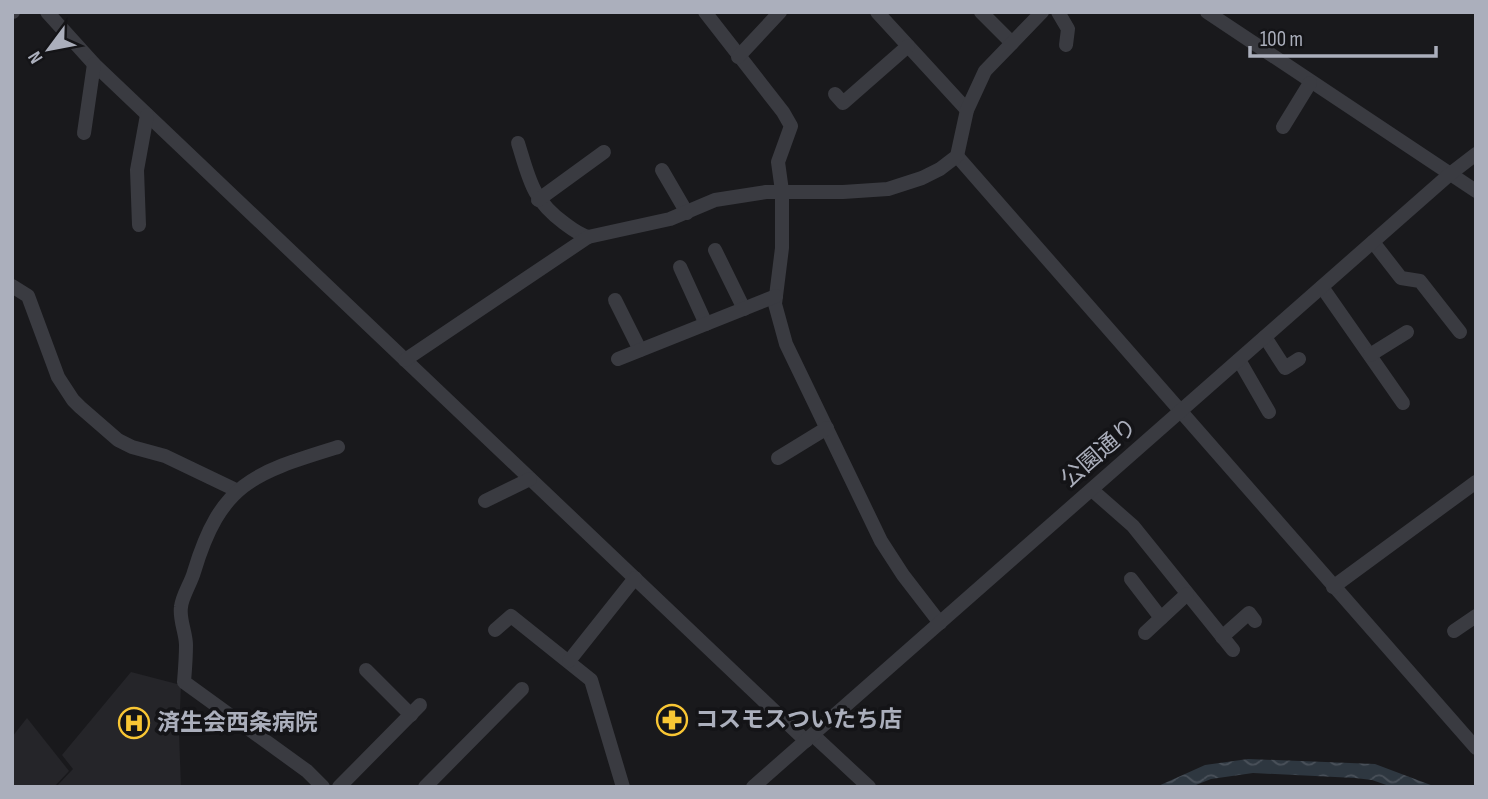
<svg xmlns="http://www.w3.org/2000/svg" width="1488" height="799" viewBox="0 0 1488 799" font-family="'Sofia Sans Condensed','Noto Sans JP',sans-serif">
  <defs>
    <pattern id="water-waves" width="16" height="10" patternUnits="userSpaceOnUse" patternTransform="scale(1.75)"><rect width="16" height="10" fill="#2e3740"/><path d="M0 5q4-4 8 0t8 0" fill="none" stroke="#4a515a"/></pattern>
  </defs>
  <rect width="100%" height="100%" fill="#19191c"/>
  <g fill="#252529">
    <polygon points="131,672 181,685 179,733 181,787 56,787 73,769 62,755"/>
    <polygon points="27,718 69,771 54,787 12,787 12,737"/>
  </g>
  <polygon fill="url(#water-waves)" points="1248,759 1375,764 1436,787 1392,787 1372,780 1355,778 1253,773 1211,779 1191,787 1156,787 1205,765"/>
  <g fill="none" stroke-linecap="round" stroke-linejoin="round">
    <g stroke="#3a3b41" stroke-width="14">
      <polyline points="12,12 13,12"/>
      <polyline points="47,12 94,64 806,741"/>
      <polyline points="705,12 783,112 791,126 778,162 782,191 782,248 775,304 786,344 881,541 903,575 940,623"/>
      <polyline points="877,12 967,110"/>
      <polyline points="981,12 1012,43"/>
      <polyline points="1058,12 1068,29 1066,45"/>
      <polyline points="1207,12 1476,191"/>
      <polyline points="738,57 780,12"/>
      <polyline points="835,94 843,103 908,46"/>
      <polyline points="1283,127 1310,83"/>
      <polyline points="84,133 94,64"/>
      <path d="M 518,143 C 529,178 532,200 564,223 C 572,229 578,234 588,237"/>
      <polyline points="957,156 1476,748"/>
      <polyline points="662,170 687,213"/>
      <polyline points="538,200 604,152"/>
      <polyline points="139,225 137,170 147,115"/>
      <polyline points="1373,242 1401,278 1420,281 1460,332"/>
      <polyline points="715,250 744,309"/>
      <polyline points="680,267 706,324"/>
      <polyline points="12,286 28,296 58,377 73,400 80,407 118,440 132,447 165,456 236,490"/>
      <polyline points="1322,287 1403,403"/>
      <polyline points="615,300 640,350"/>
      <polyline points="1265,337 1285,368 1299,359"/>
      <polyline points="1370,355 1407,332"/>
      <polyline points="618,359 776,296"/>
      <polyline points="405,360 588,237 670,219 715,200 766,192 843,192 888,189 922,178 940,169 957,156 967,110 985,71 1042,12"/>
      <polyline points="1239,360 1269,412"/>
      <polyline points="778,458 827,428"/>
      <polyline points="1092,490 1133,526 1233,650"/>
      <polyline points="485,501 530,479"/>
      <polyline points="1131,579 1161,618"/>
      <polyline points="1333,587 1476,482"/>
      <polyline points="495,630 511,616 591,680 623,787"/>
      <polyline points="1454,631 1476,616"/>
      <polyline points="1145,633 1187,594"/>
      <polyline points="1222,637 1249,613 1255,621"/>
      <polyline points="569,661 635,578"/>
      <polyline points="366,670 411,715"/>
      <polyline points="813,735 869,787"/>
      <path d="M 323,787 L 307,771 L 184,682 C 185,670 186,657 186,645 C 186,633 179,619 181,607 C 182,596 191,583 194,572 C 221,482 254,473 338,447"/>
      <polyline points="339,787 420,705"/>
      <polyline points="425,787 522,689"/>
      <polyline points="753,787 1450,174 1476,154"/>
    </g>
  </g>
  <defs>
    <g id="pharmacy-ring" transform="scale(1.575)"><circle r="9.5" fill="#141417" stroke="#f8c634" stroke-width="1.5"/><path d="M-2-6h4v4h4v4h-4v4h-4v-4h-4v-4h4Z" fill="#f8c634"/></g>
    <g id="hospital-ring" transform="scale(1.575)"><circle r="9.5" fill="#141417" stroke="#f8c634" stroke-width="1.5"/><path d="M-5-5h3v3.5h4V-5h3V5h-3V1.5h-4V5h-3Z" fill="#f8c634"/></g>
  </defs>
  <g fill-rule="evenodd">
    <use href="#pharmacy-ring" x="672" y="720"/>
    <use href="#hospital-ring" x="134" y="723"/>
  </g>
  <g text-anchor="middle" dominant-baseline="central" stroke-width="7" stroke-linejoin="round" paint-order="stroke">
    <g font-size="23" fill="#abafbc" stroke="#141417">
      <text transform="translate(1099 453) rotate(-41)">公園通り</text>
    </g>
    <g font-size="23" font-weight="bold" fill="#abafbc" stroke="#141417" text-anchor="start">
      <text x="695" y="720">コスモスついたち店</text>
      <text x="157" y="723">済生会西条病院</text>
    </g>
  </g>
  <rect width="1488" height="799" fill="none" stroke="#abafbc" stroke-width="28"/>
  <g transform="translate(49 49) rotate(238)" stroke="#141417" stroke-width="5" paint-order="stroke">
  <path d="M0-5L12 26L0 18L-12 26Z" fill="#abafbc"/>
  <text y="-10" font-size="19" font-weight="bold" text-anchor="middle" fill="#abafbc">N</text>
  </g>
  <path d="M1250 46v10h186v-10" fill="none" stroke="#abafbc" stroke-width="3.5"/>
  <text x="1260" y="46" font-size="21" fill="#abafbc" stroke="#141417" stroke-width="5" paint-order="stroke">100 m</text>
</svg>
